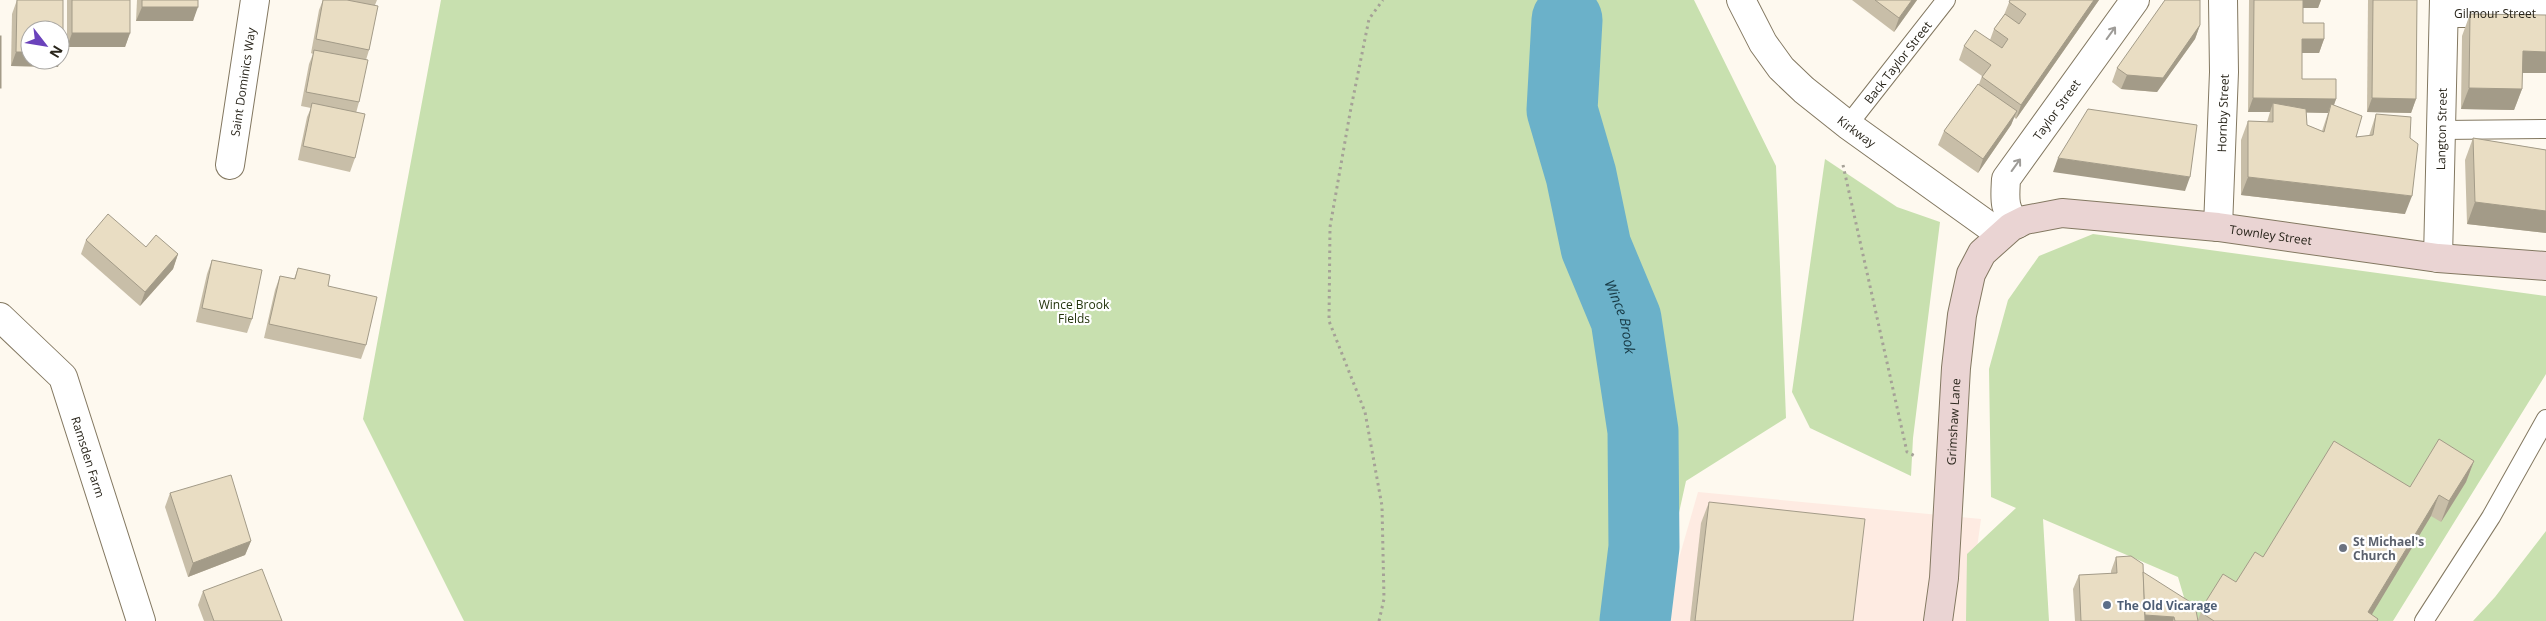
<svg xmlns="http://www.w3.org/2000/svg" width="2546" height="621" viewBox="0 0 2546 621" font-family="'Open Sans',sans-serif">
  <rect width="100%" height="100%" fill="#fef9ef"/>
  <polygon fill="#feebe2" points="1698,492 1981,519 1967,621 1661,621"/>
  <g fill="#c8e0af">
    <polygon points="441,0 1694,0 1776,166 1786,418 1686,481 1655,621 464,621 363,419"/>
    <polygon points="1825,159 1897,207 1940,222 1913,438 1911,476 1810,428 1792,392"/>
    <polygon points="2093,234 2546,296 2546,374 2393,621 2191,621 2178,577 2043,519 2049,621 1966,621 1967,554 2016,508 1991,497 1989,369 2008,300 2039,256"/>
    <polygon points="2546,531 2546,621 2473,621 2495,597"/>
  </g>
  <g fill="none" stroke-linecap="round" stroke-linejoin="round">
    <path stroke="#6bb1c9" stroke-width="71" id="s1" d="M 1567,20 L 1562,110 L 1581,175 L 1596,247 L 1626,319 L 1643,431 L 1644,547 L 1635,621"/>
    <g stroke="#837861" stroke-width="20">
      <g id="service">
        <path id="s2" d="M 1848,125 L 1946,0"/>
        <polyline points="2442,130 2546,129"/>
        <polyline points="2424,621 2491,517 2546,419"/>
      </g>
    </g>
    <g stroke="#837861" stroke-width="30">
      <g id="minor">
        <path id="s3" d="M 2444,13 L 2546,13"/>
        <path id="s4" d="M 230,165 L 255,0"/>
        <path id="s5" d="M 2017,224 C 2003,209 2005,199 2006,179 L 2135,0"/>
        <path id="s6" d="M 2218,227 L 2224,72 L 2223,0"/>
        <path id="s7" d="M 2438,258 L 2444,0"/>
        <path id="s8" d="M 0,317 L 63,377 L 141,621"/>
      </g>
    </g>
    <g stroke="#837861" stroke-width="30">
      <g id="tertiary">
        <path id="s9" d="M 1741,0 L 1763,43 L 1781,68 L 1804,90 L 1848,125 L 2000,234"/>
      </g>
    </g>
    <g stroke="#837861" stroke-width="30">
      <g id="secondary">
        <path id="s10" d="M 1938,621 L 1944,578 L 1956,368 L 1962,315 L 1971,274 L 1982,253 L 2011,227 L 2025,220 L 2062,213 L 2218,227 L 2438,258 L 2546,266"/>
      </g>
    </g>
    <g stroke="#a5a197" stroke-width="3" stroke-dasharray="2.5 4" stroke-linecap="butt">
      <polyline points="1843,165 1907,452 1917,457"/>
      <polyline points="1379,621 1384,599 1382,506 1365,412 1329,321 1330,227 1350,113 1369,19 1383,0"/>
    </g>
    <use href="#service" stroke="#fff" stroke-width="18"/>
    <use href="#minor" stroke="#fff" stroke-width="28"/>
    <use href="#tertiary" stroke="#fff" stroke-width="28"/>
    <use href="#secondary" stroke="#ead4d3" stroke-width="28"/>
  </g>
  <g fill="#c8bea8" fill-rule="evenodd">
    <polygon points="17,0 58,67 11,66 12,14"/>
    <polygon points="67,0 130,0 130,33 125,47 67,47"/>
    <polygon points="137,0 198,0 193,21 136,21"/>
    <polygon points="323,0 377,0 375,5 369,50 366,60 359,102 356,113 355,158 350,172 298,160 307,117 311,108 301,106 309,64 313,54 311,53 319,10"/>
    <polygon points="1852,0 1917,0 1894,32"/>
    <polygon points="2010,0 2099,0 2016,119 2014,117 2011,125 1978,173 1938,145 1944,131 1979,84 1982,76 1959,60 1964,46 1990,40 1994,29 2004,15"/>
    <path d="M 2249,0 L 2321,0 L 2318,8 L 2303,8 L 2303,23 L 2324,39 L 2319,53 L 2302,53 L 2302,79 L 2336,99 L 2334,105 L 2356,137 L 2369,136 L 2376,114 L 2405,214 L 2241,195 L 2241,140 L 2248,121 L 2267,122 L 2270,112 L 2248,112 ZM 2306,112 L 2328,113 L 2322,131 L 2307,125 Z"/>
    <polygon points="2368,0 2417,0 2416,99 2411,113 2367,112"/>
    <polygon points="2470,14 2546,15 2546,73 2522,73 2522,89 2514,110 2461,109 2462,36"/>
    <polygon points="2200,25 2195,39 2157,92 2121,89 2112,82 2117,68"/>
    <polygon points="2473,138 2546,150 2546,233 2467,224 2465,160"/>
    <polygon points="86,240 146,247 178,254 173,269 140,306 81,254"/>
    <polygon points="212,260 252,319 247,333 196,322 207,274"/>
    <polygon points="298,268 328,286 366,345 361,359 264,338 275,290 280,276 294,279"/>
    <polygon points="2474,461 2466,482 2441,522 2431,516 2371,615 2378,619 2378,621 2075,621 2073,589 2079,575 2111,574 2111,571 2116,557 2143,572 2198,620 2203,606 2236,582 2263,557 2410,487"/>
    <polygon points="170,493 251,541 245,555 188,577 165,507"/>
    <polygon points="1709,502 1853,621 1690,621 1701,523"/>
    <polygon points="203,591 282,621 204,621 198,605"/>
  </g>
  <g fill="#a39b88">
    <polygon points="1912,0 1917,0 1894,32 1899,18"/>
    <polygon points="2094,0 2099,0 2016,119 2021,105"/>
    <polygon points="2301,0 2321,0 2318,8 2298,8"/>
    <polygon points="142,7 198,7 193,21 136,21"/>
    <polygon points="2200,25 2195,39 2157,92 2121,89 2127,75"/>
    <polygon points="72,33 130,33 125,47 67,47"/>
    <polygon points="2302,39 2324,39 2319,53 2297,53"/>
    <polygon points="2523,51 2546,52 2546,73 2515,73"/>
    <polygon points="16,52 30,52 30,60 60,60 60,53 63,53 58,67 11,66"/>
    <polygon points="2469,88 2522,89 2514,110 2461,109"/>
    <polygon points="2253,98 2336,99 2331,113 2331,104 2328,113 2273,112 2273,103 2270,112 2248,112"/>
    <polygon points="2372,98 2416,99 2411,113 2367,112"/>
    <polygon points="2017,111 2011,125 1978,173 1983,159"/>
    <polygon points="2058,158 2190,177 2185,191 2053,172"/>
    <polygon points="2248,177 2412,196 2405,214 2241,195"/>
    <polygon points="2475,202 2546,211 2546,233 2467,224"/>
    <polygon points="178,254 173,269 140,306 145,292"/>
    <polygon points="2474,461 2466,482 2441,522 2449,501"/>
    <polygon points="2439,495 2431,516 2368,621 2368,612"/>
    <polygon points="251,541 245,555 188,577 193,563"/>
    <polygon points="2143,615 2174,617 2173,621 2141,621"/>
  </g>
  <g fill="#e9ddc3" stroke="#a39b88">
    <polygon points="17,0 63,0 63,53 60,53 60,30 30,30 30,52 16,52"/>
    <rect x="72" y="0" width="58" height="33"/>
    <rect x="142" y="0" width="56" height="7"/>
    <polygon points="323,0 347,0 378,6 369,50 316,39"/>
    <polygon points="1875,0 1912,0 1899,18"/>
    <polygon points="2010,0 2094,0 2021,105 1982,77 1991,65 1964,46 1975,30 2002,48 2008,39 1994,29 2005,14 2019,24 2026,14 2009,2"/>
    <polygon points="2165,0 2200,0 2200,25 2163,78 2127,75 2117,68"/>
    <polygon points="2254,0 2303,0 2303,23 2324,23 2324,39 2302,39 2302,79 2336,79 2336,99 2253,98"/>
    <polygon points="2373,0 2417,0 2416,99 2372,98"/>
    <polygon points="2470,14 2546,15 2546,52 2523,51 2522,89 2469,88"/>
    <rect x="0" y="36" width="1" height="52"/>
    <polygon points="314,50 368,60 359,102 306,92"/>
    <polygon points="1978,84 2017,111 1983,159 1944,131"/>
    <polygon points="312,103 365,114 355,158 303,146"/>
    <polygon points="2273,103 2306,109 2307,125 2324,132 2331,104 2362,116 2356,137 2373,135 2376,114 2411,117 2410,138 2418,144 2412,196 2248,177 2248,121 2273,122"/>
    <polygon points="2088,109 2197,125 2190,177 2058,158"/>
    <polygon points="2473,138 2546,150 2546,211 2475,202"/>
    <polygon points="108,214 146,247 156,235 178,254 145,292 86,240"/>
    <polygon points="212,260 262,270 252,319 202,308"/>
    <polygon points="298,268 330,275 328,286 377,297 366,345 269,324 280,276 295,279"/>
    <polygon points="2439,439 2474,461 2449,501 2439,495 2368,612 2378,619 2377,621 2214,621 2205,615 2203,606 2223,574 2236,582 2255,552 2263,557 2334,441 2410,487"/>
    <polygon points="231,475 251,541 193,563 170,493"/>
    <polygon points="1709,502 1865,519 1853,621 1695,621"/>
    <polygon points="2131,556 2143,564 2145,621 2081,621 2079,575 2117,573 2116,557"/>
    <polygon points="262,569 282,621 214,621 203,591"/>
    <polygon points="2143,572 2195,605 2198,621 2175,621 2174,617 2145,615"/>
  </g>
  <defs><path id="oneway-shaft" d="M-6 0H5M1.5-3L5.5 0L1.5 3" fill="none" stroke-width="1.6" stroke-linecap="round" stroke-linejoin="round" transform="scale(1.25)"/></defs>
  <g stroke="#9e9c98">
    <use href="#oneway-shaft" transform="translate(2111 33) rotate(-54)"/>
    <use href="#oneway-shaft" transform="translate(2016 165) rotate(-54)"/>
  </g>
  <circle fill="#6b7280" stroke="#fff" stroke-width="2" cx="2343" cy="548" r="5"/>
  <circle fill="#5c6f8a" stroke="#fff" stroke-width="2" cx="2107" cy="605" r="5"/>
  <g text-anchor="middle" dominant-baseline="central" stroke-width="4.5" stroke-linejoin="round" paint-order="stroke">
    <g font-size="12" fill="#28241a" stroke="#fff">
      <text stroke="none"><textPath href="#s3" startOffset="51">Gilmour Street</textPath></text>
      <text stroke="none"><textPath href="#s2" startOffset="80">Back Taylor Street</textPath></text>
      <text stroke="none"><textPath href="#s4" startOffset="84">Saint Dominics Way</textPath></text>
      <text stroke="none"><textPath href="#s5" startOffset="134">Taylor Street</textPath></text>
      <text stroke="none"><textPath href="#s6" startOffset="114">Hornby Street</textPath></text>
      <text stroke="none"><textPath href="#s7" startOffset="129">Langton Street</textPath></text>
      <text stroke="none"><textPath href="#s9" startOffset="178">Kirkway</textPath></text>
      <text stroke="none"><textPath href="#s10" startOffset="675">Townley Street</textPath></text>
      <text stroke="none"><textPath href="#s10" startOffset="200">Grimshaw Lane</textPath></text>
      <text stroke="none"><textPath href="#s8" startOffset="171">Ramsden Farm</textPath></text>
    </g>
    <g font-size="12" fill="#23340c" stroke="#fff">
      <text x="1074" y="304">Wince Brook<tspan x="1074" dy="14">Fields</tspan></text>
    </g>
    <g font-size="12" font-weight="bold" fill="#5b616d" stroke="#fff" text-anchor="start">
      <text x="2353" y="541">St Michael's<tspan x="2353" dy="14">Church</tspan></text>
    </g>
    <g font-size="12" font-weight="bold" fill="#4e5e75" stroke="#fff" text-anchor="start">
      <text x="2117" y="605">The Old Vicarage</text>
    </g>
    <g font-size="14" font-style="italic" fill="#163843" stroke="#fff">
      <text stroke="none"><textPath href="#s1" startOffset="306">Wince Brook</textPath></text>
    </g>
  </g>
  <g transform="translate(45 45) rotate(121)"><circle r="24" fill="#ffffff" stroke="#a9a7a3"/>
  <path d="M0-4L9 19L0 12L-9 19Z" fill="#6a42bb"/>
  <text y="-8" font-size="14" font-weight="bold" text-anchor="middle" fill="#28241a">N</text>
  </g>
</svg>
